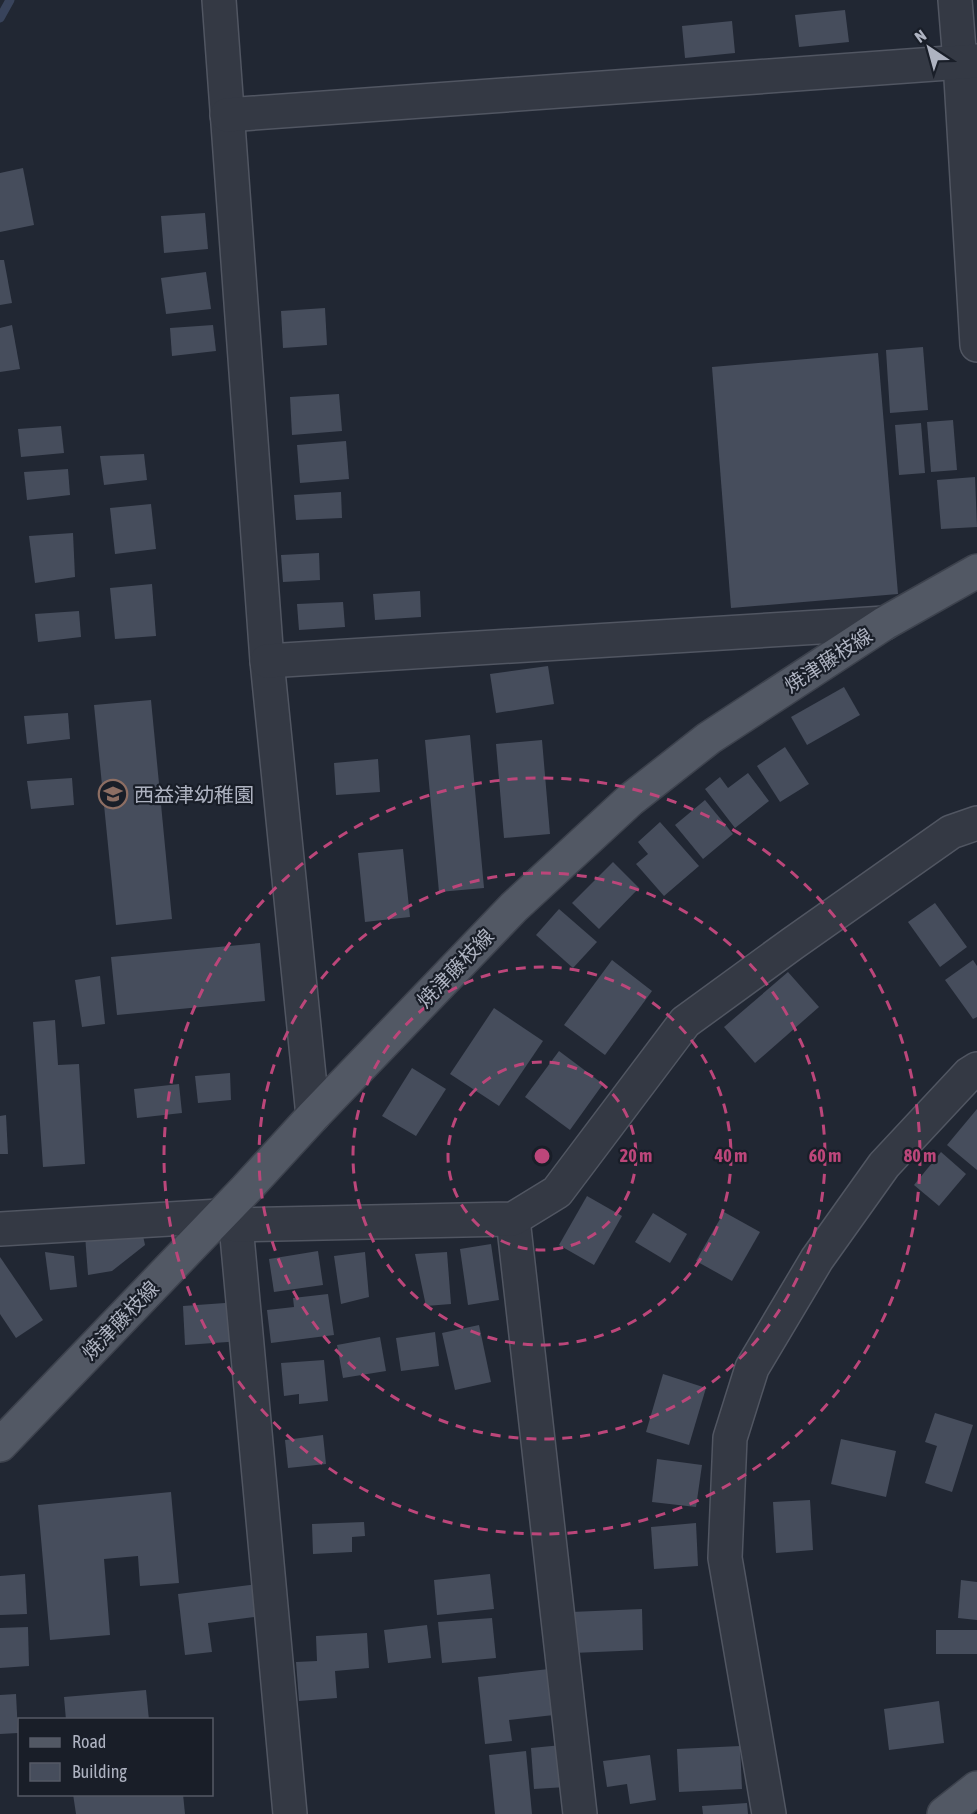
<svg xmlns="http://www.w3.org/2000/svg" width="977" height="1814" viewBox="0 0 977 1814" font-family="'Asap Condensed','Noto Sans JP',sans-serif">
  <rect width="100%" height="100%" fill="#212733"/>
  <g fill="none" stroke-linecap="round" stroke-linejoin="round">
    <polyline stroke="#38435b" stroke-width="9" points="0,18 10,0"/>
  </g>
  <g fill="#464d5c">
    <polygon points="845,10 849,42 799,47 795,15"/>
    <polygon points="732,21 735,53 685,58 682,26"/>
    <polygon points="23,168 34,225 0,232 0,173"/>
    <polygon points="205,213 208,249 164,253 161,216"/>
    <polygon points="0,260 4,260 12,303 0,305"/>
    <polygon points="206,272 211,309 166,314 161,278"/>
    <polygon points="325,308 327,345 283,348 281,311"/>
    <polygon points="12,325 20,369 0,372 0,328"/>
    <polygon points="213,325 216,351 172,356 170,328"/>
    <polygon points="923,347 928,410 890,413 886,350"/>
    <polygon points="878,353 898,594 731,608 712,367"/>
    <polygon points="339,394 342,431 292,435 290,397"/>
    <polygon points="953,420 957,470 931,472 927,422"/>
    <polygon points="921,423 925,473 899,475 895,425"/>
    <polygon points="61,426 64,453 21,457 18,429"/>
    <polygon points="346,441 349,479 300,483 297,445"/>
    <polygon points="144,454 147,480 104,485 100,456"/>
    <polygon points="68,469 70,495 27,500 24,472"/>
    <polygon points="975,477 977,527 941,529 937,480"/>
    <polygon points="341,492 342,518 296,520 294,495"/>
    <polygon points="151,504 156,549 115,554 110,508"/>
    <polygon points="73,533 75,577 35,583 29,536"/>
    <polygon points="319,553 320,580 283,582 281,555"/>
    <polygon points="152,584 156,636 115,639 110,588"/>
    <polygon points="420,591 421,617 375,620 373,594"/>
    <polygon points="343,602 345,627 299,630 297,604"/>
    <polygon points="79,611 81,637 38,642 35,614"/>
    <polygon points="548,666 554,704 496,713 490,674"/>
    <polygon points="844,687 860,715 807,745 791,717"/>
    <polygon points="151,700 172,919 116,925 94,705"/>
    <polygon points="68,713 70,739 27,744 24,716"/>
    <polygon points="470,735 484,888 439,892 425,740"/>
    <polygon points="542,740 550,834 504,838 496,744"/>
    <polygon points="785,747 809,784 780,802 757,766"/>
    <polygon points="378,759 380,792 336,795 334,763"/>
    <polygon points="748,773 769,801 735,828 705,789 720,777 728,788"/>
    <polygon points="72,778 74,805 31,809 27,781"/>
    <polygon points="705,800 733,834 703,859 675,825"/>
    <polygon points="660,822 699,866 664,896 636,864 648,854 638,842"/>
    <polygon points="403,849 410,917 365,922 358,853"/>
    <polygon points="613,862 639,888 599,929 572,903"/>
    <polygon points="935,903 967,947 940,967 908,922"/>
    <polygon points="559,909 597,942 573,968 536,935"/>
    <polygon points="260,943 265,1001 117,1015 111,957"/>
    <polygon points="612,960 652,991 605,1055 564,1025"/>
    <polygon points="973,960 977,966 977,1017 973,1019 945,980"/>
    <polygon points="788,972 819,1007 755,1063 724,1027"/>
    <polygon points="100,976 105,1024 82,1027 75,980"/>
    <polygon points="494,1008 543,1041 499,1106 450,1074"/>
    <polygon points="55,1020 58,1065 79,1064 85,1164 43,1167 33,1022"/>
    <polygon points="559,1051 603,1084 570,1130 525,1097"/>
    <polygon points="412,1068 446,1089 416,1136 382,1116"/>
    <polygon points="230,1073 231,1100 198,1103 195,1076"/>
    <polygon points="179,1084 182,1113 137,1118 134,1089"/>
    <polygon points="977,1109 977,1170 947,1145"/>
    <polygon points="6,1115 8,1154 0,1154 0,1116"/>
    <polygon points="941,1152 966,1174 939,1206 914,1185"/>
    <polygon points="587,1196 622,1216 594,1265 559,1245"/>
    <polygon points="724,1212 760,1232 732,1281 696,1261"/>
    <polygon points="653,1213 687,1234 670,1263 635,1242"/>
    <polygon points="142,1231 145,1245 112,1271 88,1275 85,1235"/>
    <polygon points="491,1244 499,1300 468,1305 460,1249"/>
    <polygon points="318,1251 323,1285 274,1292 269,1259"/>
    <polygon points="45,1252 74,1256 77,1287 50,1290"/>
    <polygon points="365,1252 369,1297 341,1304 334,1256"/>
    <polygon points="447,1252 451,1304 426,1306 415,1254"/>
    <polygon points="0,1257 43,1320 16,1338 0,1314"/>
    <polygon points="328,1294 334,1335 271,1343 267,1310 294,1307 293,1298"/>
    <polygon points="239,1302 242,1341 185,1345 183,1306"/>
    <polygon points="479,1325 491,1382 455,1390 442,1333"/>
    <polygon points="435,1332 439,1366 401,1371 396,1338"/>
    <polygon points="380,1337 386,1371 343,1378 337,1345"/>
    <polygon points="324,1360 328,1401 299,1404 299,1394 284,1396 281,1363"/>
    <polygon points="663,1374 706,1388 689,1445 646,1432"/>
    <polygon points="935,1413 973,1425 952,1492 925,1483 937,1446 925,1442"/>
    <polygon points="323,1435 326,1464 288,1468 285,1440"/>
    <polygon points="841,1439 896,1451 886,1497 831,1484"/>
    <polygon points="657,1459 702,1465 696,1507 652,1502"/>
    <polygon points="171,1492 179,1583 140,1586 138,1556 104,1559 110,1635 50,1640 38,1505"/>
    <polygon points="810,1500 813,1550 776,1553 773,1502"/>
    <polygon points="364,1522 365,1536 352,1537 352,1552 313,1554 312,1524"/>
    <polygon points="696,1523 698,1566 654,1569 651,1527"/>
    <polygon points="25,1574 27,1614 0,1615 0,1576"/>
    <polygon points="490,1574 494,1609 437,1615 434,1580"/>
    <polygon points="961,1580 977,1582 977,1620 958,1618"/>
    <polygon points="257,1584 261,1616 208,1623 212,1652 185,1655 178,1594"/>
    <polygon points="642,1609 643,1650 573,1653 571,1612"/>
    <polygon points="492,1618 496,1658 442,1663 438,1622"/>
    <polygon points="427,1625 431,1658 388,1663 384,1630"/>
    <polygon points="28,1627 29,1666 0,1668 0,1628"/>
    <rect x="936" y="1630" width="41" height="24"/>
    <polygon points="367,1633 369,1668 335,1671 337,1698 299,1701 296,1662 317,1661 316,1636"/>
    <polygon points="549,1669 554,1715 509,1720 512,1741 485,1744 478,1677"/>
    <polygon points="146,1690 149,1720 66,1720 64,1697"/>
    <polygon points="16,1694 18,1733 0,1734 0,1695"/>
    <polygon points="939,1701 944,1743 889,1750 884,1709"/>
    <polygon points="562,1745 566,1787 534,1789 531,1748"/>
    <polygon points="740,1746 742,1789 679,1792 677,1749"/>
    <polygon points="526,1751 532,1814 495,1814 489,1755"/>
    <polygon points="650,1755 656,1800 630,1804 627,1784 607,1787 603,1761"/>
    <polygon points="73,1794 183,1794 185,1814 76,1814"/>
    <polygon points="747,1803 748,1814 703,1814 702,1806"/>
  </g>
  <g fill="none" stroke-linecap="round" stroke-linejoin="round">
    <g stroke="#515662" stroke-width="36">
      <g id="minor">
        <polyline points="219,0 267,661 313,1116"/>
        <polyline points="955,0 960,62 977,345"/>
        <polyline points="227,115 977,61"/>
        <polyline points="267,661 885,623"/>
        <polyline points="513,1219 580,1814"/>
        <polyline points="236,1225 290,1814"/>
        <polyline points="0,1229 220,1216 236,1225 513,1219 557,1192 685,1022 792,944 951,832 977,823"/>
        <polyline points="769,1814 725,1558 730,1438 752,1368 817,1259 884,1165 969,1074 977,1069"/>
      </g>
    </g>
    <g stroke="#3d424d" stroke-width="36">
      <g id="major">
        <polyline points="0,1445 246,1189 313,1116 514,907 630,800 709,738 885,623 977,571"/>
        <polyline points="944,1814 977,1788"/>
      </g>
    </g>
    <use href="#minor" stroke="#343944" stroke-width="33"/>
    <use href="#major" stroke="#525864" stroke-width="33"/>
  </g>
  <g fill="none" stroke="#bc467a" stroke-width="3" stroke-dasharray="10 8">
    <circle cx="542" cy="1156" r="94"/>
    <circle cx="542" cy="1156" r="189"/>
    <circle cx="542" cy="1156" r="283"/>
    <circle cx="542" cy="1156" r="378"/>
  </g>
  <defs>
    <g id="school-ring" transform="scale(1.5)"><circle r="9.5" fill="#191e28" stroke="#8d6e63" stroke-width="1.5"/><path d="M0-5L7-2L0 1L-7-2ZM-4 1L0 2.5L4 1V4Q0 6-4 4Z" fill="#8d6e63"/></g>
  </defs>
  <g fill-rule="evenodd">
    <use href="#school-ring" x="113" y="794"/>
  </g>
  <g text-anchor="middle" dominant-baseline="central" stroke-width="4.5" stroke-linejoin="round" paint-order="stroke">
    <g font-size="20" fill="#aeb3c1" stroke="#191e28">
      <text transform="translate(828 660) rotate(-33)">焼津藤枝線</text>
      <text transform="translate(455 968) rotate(-46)">焼津藤枝線</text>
      <text transform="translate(120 1320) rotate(-46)">焼津藤枝線</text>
    </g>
    <g font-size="20" fill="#aeb3c1" stroke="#191e28" text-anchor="start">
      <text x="134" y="794">西益津幼稚園</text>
    </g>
  </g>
  <circle cx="542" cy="1156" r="9" fill="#bc467a" stroke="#191e28" stroke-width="3"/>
  <g font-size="18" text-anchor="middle" font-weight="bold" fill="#bc467a" stroke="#191e28" stroke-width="4.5" stroke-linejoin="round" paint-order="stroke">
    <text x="636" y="1162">20 m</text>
    <text x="731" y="1162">40 m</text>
    <text x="825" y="1162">60 m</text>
    <text x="920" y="1162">80 m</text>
  </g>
  <rect x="18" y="1718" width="195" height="78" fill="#191e28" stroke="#555a65" stroke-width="1.5"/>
  <rect x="30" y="1738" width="30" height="9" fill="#525864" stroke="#555a65" stroke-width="1.5"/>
  <text x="72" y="1748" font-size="18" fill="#aeb3c1">Road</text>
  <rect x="30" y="1763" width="30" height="18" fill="#464d5c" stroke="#555a65" stroke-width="1.5"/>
  <text x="72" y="1778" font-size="18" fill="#aeb3c1">Building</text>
  <g transform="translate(929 48) rotate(324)" stroke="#191e28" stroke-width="4.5" paint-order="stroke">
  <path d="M0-4.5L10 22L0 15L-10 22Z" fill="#aeb3c1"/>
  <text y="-9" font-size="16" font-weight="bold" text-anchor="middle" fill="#aeb3c1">N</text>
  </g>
</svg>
